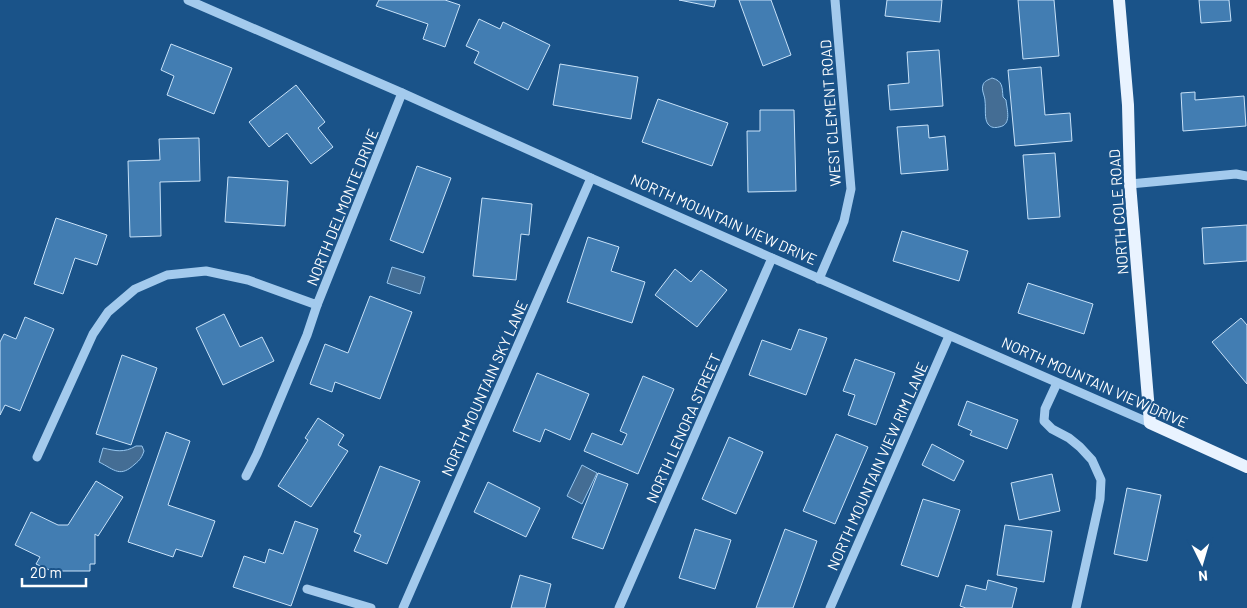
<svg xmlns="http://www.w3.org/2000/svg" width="1247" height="608" viewBox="0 0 1247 608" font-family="Barlow,sans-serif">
  <rect width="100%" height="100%" fill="#1a5389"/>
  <g fill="#446d94" stroke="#96c6ef">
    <path d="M 992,78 C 1003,81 1002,87 1003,97 L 1006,100 C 1007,110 1012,125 999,127 C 995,128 991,128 988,124 C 984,119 986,108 985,101 C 985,96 981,90 983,85 C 984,81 988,80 992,78 Z"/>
    <polygon points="392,267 425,277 420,294 387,283"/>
    <path d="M 136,446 L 142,446 L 144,451 C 142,457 140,460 135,464 C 120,478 115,470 99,462 L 103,448 C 116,451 124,453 136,446 Z"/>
    <polygon points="582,465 597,473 582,504 567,496"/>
  </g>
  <g fill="#427db2" stroke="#c8e2f9">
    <polygon points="379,0 445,0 460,5 445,47 423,39 428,24 376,6"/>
    <polygon points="679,0 716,0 714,7"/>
    <polygon points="739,0 771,0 791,55 763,66"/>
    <polygon points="887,0 942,0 940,22 885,16"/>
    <polygon points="1018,0 1054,0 1059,56 1023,59"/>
    <polygon points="1199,0 1229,0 1231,21 1201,23"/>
    <polygon points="479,19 500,29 503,22 550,45 528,90 474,63 479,52 466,46"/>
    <polygon points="171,44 232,68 214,114 167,95 174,76 161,70"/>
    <polygon points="939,50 943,106 890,110 888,85 909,83 907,52"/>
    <polygon points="560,64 638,77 631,119 553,105"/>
    <polygon points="1041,67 1045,115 1070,113 1072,141 1015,146 1008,70"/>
    <polygon points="296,85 325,122 318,128 333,147 311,164 287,133 269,147 249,122"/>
    <polygon points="1195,92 1195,100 1244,96 1246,126 1183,131 1181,93"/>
    <polygon points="658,99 728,123 712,166 642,142"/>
    <polygon points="760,110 794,110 796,191 748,192 747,131 760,131"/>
    <polygon points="928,125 929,138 945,136 948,170 901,174 897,127"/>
    <polygon points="199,138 200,181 160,182 161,236 130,237 128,161 160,160 159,139"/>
    <polygon points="1055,153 1060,217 1028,219 1023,155"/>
    <polygon points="417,166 451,178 423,253 390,240"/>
    <polygon points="228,177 288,181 285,226 225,222"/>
    <polygon points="482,198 532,204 529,235 521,234 516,280 473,276"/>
    <polygon points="56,218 107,235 97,265 75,258 63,294 34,284"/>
    <polygon points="1247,225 1247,261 1204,264 1202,228"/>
    <polygon points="902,231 968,251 959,281 893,261"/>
    <polygon points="588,237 619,247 611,271 645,282 632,323 567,302"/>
    <polygon points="675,269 691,282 701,270 727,290 697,327 655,295"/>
    <polygon points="1028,283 1093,304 1084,334 1018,313"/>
    <polygon points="370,296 412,312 380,399 335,382 332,392 310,384 325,344 348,353"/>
    <polygon points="224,314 240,347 262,337 274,361 223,385 196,328"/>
    <polygon points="25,317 54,329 20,411 5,405 0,415 0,342 4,334 16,339"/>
    <polygon points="1241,318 1247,325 1247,384 1212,342"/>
    <polygon points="799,329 827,338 806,395 749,375 762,340 791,350"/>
    <polygon points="122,355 157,368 131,445 96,434"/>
    <polygon points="855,359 895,373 876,425 848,415 855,395 843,391"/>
    <polygon points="537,373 589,394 570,440 545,429 540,442 513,431"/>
    <polygon points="643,376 674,389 638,474 584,451 592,433 622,445 627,434 620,431"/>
    <polygon points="967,401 1018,420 1007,449 970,435 972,431 958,425"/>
    <polygon points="318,418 344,435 338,445 348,451 311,507 278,486 308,440 305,438"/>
    <polygon points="166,432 190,441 168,505 215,521 202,557 176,549 173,557 128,542"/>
    <polygon points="836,434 868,447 835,524 803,511"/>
    <polygon points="729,437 763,452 736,514 702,499"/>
    <polygon points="932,444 964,461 954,481 922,465"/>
    <polygon points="380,466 420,481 387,564 354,551 361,535 354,532"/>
    <polygon points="598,473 628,484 603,549 572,538"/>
    <polygon points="1052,474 1060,511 1019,520 1011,483"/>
    <polygon points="96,481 123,497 98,536 95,534 95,564 90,564 90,571 57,571 56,573 36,564 40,557 15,545 31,512 58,525 68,525"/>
    <polygon points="488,482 540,508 526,537 474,512"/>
    <polygon points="1127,488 1161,495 1147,561 1114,554"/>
    <polygon points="923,499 960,510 938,577 901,565"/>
    <polygon points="295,521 318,529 291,606 233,587 244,556 265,563 269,549 283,554"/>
    <polygon points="1005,525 1052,531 1044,582 997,575"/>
    <polygon points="695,529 731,540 715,589 679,578"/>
    <polygon points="785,529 817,541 793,608 756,608"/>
    <polygon points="520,575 551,584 545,608 511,608"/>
    <polygon points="988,580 1017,588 1012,608 966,608 960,606 966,585 986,590"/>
  </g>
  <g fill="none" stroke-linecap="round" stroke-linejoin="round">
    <g stroke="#a3caed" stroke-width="9">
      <polyline points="188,0 402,93 591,178 772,258 1150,423"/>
      <polyline points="1130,184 1236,174 1247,176"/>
      <polyline points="819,279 844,221 851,189 835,0"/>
      <polyline points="1057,383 1045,409 1044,421 1052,429 1069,438 1080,447 1092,460 1101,480 1100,499 1076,608"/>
      <polyline points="37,457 93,334 108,312 135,289 167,275 206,271 248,280 317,305 402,93"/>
      <polyline points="246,476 257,454 307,335 317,305"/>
      <polyline points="307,589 371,608"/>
      <polyline points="403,608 591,178"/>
      <polyline points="619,608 772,258"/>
      <polyline points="830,608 949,336"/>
    </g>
    <polyline stroke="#e9f3ff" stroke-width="12" points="1119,0 1128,105 1130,184 1150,423 1247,467"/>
  </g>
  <g text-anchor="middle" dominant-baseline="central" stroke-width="4.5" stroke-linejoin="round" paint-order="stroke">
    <g font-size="15" fill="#fff" stroke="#1a5389">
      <text transform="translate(830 113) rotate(-94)">WEST CLEMENT ROAD</text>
      <text transform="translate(342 207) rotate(-68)">NORTH DELMONTE DRIVE</text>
      <text transform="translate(1118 212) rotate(-94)">NORTH COLE ROAD</text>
      <text transform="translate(724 219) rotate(24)">NORTH MOUNTAIN VIEW DRIVE</text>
      <text transform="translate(1095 382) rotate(24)">NORTH MOUNTAIN VIEW DRIVE</text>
      <text transform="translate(484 388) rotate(-66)">NORTH MOUNTAIN SKY LANE</text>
      <text transform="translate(683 428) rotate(-66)">NORTH LENORA STREET</text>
      <text transform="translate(877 466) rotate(-66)">NORTH MOUNTAIN VIEW RIM LANE</text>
    </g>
  </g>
  <g transform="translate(1202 563) rotate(175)" stroke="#1a5389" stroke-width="4" paint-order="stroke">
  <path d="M0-4L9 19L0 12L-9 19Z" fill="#ffffff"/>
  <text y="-8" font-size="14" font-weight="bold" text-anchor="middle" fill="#ffffff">N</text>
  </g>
  <path d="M22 578v8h64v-8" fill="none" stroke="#ffffff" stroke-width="2.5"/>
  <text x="30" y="578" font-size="15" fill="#ffffff" stroke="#1a5389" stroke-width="4" paint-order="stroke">20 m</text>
</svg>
